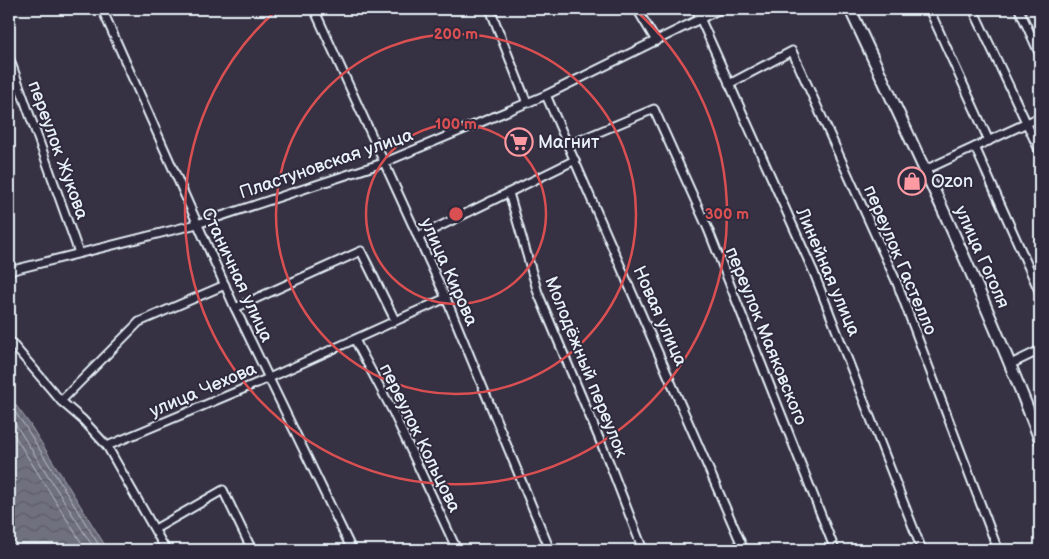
<svg xmlns="http://www.w3.org/2000/svg" width="1049" height="559" viewBox="0 0 1049 559" font-family="'Balsamiq Sans',sans-serif">
  <defs>
    <pattern id="water-waves" width="16" height="10" patternUnits="userSpaceOnUse" patternTransform="scale(1.25)"><rect width="16" height="10" fill="#70717f"/><path d="M0 5q4-4 8 0t8 0" fill="none" stroke="#5b5c64"/></pattern>
  </defs>
  <rect width="100%" height="100%" fill="#363244"/>
  <filter id="ink" filterUnits="userSpaceOnUse"><feTurbulence type="fractalNoise" baseFrequency=".02" numOctaves="2"/><feDisplacementMap in="SourceGraphic" scale="10" xChannelSelector="R" yChannelSelector="G"/><feConvolveMatrix kernelMatrix="1 2 1 2 8 2 1 2 1" color-interpolation-filters="sRGB"/></filter>
  <g filter="url(#ink)">
    <polygon fill="url(#water-waves)" stroke="#a0a4af" points="9,396 29,423 108,550 9,550"/>
    <g fill="none" stroke-linecap="round" stroke-linejoin="round">
      <g stroke="#b8bec8" stroke-width="1">
        <polyline points="9,404 25,426 102,550"/>
        <polyline points="9,414 95,550"/>
        <polyline points="9,427 86,550"/>
      </g>
      <g stroke="#e8f1f8" stroke-width="11">
        <g id="street">
          <polyline points="102,9 235,308 352,550"/>
          <polyline points="314,9 446,298 550,550"/>
          <polyline points="490,9 527,103"/>
          <polyline points="637,9 656,41"/>
          <polyline points="696,9 814,273 922,550"/>
          <polyline points="929,9 989,141"/>
          <polyline points="973,9 1040,152"/>
          <polyline points="1019,9 1040,55"/>
          <polyline points="9,57 79,253"/>
          <polyline points="729,84 792,51 897,283 998,550"/>
          <polyline points="546,95 744,550"/>
          <polyline points="568,145 654,109 708,229 835,550"/>
          <polyline points="975,147 1040,293"/>
          <polyline points="925,170 1040,117"/>
          <polyline points="509,193 538,293 609,462 643,550"/>
          <polyline points="418,237 575,160"/>
          <polyline points="9,271 197,224 383,163 546,95 720,9"/>
          <polyline points="235,308 361,251 395,320"/>
          <polyline points="9,340 61,401 83,420 107,446 166,550"/>
          <polyline points="355,340 393,412 457,550"/>
          <polyline points="1011,364 1040,350"/>
          <polyline points="61,401 139,322 225,285"/>
          <polyline points="107,446 269,378 446,298"/>
          <polyline points="155,529 223,490 252,550"/>
        </g>
      </g>
      <g stroke="#e8f1f8" stroke-width="14">
        <path id="secondary" d="M 850,9 C 916,151 984,293 1040,440"/>
      </g>
      <use href="#street" stroke="#2f2a3d" stroke-width="7"/>
      <use href="#secondary" stroke="#2f2a3d" stroke-width="10"/>
    </g>
  </g>
  <g fill="none" stroke="#da5052" stroke-width="2.5">
    <circle cx="456" cy="214" r="90"/>
    <circle cx="456" cy="214" r="180"/>
    <path d="M634 9A271 271 0 1 1 278 9"/>
  </g>
  <defs>
    <g id="supermarket-ring" transform="scale(1.4375)"><circle r="9.5" fill="#2f2a3d" stroke="#ff9aa2" stroke-width="1.5"/><path d="M-6-5.5h2.5l.6 2H6L4.5 2H-2.5L-4.4-4H-6ZM-1.5 3.2a1.3 1.3 0 1 0 .1 0ZM3 3.2a1.3 1.3 0 1 0 .1 0Z" fill="#ff9aa2"/></g>
    <g id="shop-ring" transform="scale(1.4375)"><circle r="9.5" fill="#2f2a3d" stroke="#ff9aa2" stroke-width="1.5"/><path d="M-5-2.5h2.3a2.7 3.5 0 0 1 5.4 0H5L5.5 6h-11ZM-1.5-2.5h3a1.5 2.3 0 0 0-3 0Z" fill="#ff9aa2"/></g>
  </defs>
  <g fill-rule="evenodd">
    <use href="#supermarket-ring" x="519" y="142"/>
    <use href="#shop-ring" x="912" y="181"/>
  </g>
  <g text-anchor="middle" dominant-baseline="central" stroke-width="4" stroke-linejoin="round" paint-order="stroke">
    <g font-size="18" fill="#e8f1f8" stroke="#2f2a3d" text-anchor="start">
      <text x="538" y="142">Магнит</text>
      <text x="931" y="181">Ozon</text>
    </g>
    <g font-size="18" fill="#e8f1f8" stroke="#2f2a3d">
      <text transform="translate(58 150) rotate(70)">переулок Жукова</text>
      <text transform="translate(326 164) rotate(-19)">Пластуновская улица</text>
      <text transform="translate(982 257) rotate(66)">улица Гоголя</text>
      <text transform="translate(900 260) rotate(67)">переулок Гастелло</text>
      <text transform="translate(449 272) rotate(66)">улица Кирова</text>
      <text transform="translate(828 272) rotate(67)">Линейная улица</text>
      <text transform="translate(237 275) rotate(65)">Станичная улица</text>
      <text transform="translate(660 316) rotate(66)">Новая улица</text>
      <text transform="translate(766 336) rotate(68)">переулок Маяковского</text>
      <text transform="translate(586 367) rotate(68)">Молодёжный переулок</text>
      <text transform="translate(203 390) rotate(-23)">улица Чехова</text>
      <text transform="translate(420 438) rotate(64)">переулок Кольцова</text>
    </g>
  </g>
  <circle cx="456" cy="214" r="8" fill="#da5052" stroke="#2f2a3d" stroke-width="2.5"/>
  <g font-size="15" text-anchor="middle" font-weight="bold" fill="#da5052" stroke="#2f2a3d" stroke-width="4" stroke-linejoin="round" paint-order="stroke">
    <text x="456" y="39">200 m</text>
    <text x="456" y="129">100 m</text>
    <text x="727" y="219">300 m</text>
  </g>
  <rect width="1049" height="559" fill="none" stroke="#2f2a3d" stroke-width="30"/>
  <rect x="15" y="15" width="1019" height="529" fill="none" stroke="#e8f1f8" stroke-width="2" filter="url(#ink)"/>
</svg>
